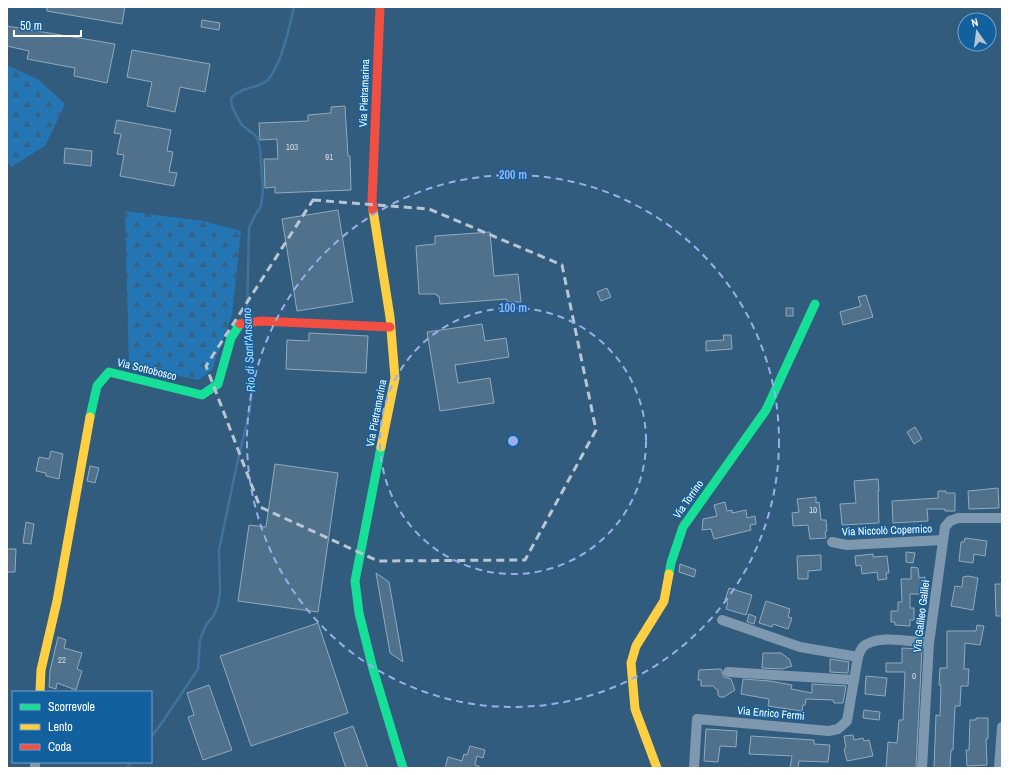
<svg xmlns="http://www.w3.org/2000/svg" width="1009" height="775" viewBox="0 0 1009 775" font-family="'Archivo Narrow',sans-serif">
  <defs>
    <pattern id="forest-firs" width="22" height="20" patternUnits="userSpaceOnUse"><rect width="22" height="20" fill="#2475b3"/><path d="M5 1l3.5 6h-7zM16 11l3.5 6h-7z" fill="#386080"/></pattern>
  </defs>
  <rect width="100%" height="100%" fill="#325c7e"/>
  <g fill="url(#forest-firs)">
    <polygon points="7,65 39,80 65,104 45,146 11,167 7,160"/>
    <polygon points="125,211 203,221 241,231 232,315 212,370 198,380 129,365"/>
  </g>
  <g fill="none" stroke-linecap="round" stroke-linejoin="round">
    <g stroke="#3e739d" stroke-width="2.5">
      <path d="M 247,318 L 249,228 L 255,215 L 261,206 L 263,190 L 260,148 L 257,137 L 242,125 L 236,115 L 232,106 L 231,98 C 241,87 254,89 265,82 C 280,72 290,25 294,7"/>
      <polyline points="151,737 163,721 198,669 200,640 206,625 214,615 218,605 220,593 219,550 237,464 250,410 253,381 248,327"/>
      <polyline points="127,768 131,762"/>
    </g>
  </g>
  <g fill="#50718c" stroke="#92aabc">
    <polygon points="47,7 125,7 122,24 47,11"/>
    <polygon points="202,20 220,23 219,30 201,27"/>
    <polygon points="7,26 115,44 107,83 74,76 75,68 27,59 29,51 7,46"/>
    <polygon points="132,50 210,64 205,92 180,87 175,112 147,106 152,82 127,77"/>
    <polygon points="345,106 348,156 350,156 351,190 275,193 275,187 265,188 264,159 278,159 277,139 260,140 259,123 308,121 308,115 331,113 331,107"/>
    <polygon points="117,120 171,130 167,151 173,152 169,172 177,173 174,186 120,176 124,155 117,154 121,134 114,133"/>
    <polygon points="65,148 92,151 91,166 64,163"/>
    <polygon points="338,210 353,302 297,311 282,219"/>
    <polygon points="490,232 494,276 518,274 521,302 507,302 507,299 440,304 439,296 437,296 436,294 419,294 416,246 435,244 435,236"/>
    <polygon points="607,288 611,297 601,301 597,292"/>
    <polygon points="866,295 873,317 843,325 840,312 861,306 858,297"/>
    <rect x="786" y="308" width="7" height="8"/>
    <polygon points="482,324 485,341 506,338 509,357 455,365 458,383 490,378 494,403 440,411 427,332"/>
    <polygon points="309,333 368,336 366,373 286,369 287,340 309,341"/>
    <polygon points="723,335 731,335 732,349 706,351 706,341 724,340"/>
    <polygon points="915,427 922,439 914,444 907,432"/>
    <polygon points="51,451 63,454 59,479 46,476 46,473 36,471 39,457 49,459"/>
    <polygon points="275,464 338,473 318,612 238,601 249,525 266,527"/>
    <polygon points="90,466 99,468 95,483 87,481"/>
    <polygon points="878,479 879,491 878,491 879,523 842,525 840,504 856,503 854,481"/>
    <polygon points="998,488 999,508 969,509 968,491"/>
    <polygon points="938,491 946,491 946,493 955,493 955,511 945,511 945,509 927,509 928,521 893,523 892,501 938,498"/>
    <polygon points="816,497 816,503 819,502 821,520 826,520 827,531 825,532 826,538 810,539 808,525 793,526 792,513 799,512 797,499"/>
    <polygon points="725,502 727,511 732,510 732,513 746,510 747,518 755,516 756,524 750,525 751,530 714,539 711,529 702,530 703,519 717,516 714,505"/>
    <polygon points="26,522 34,524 31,544 23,543"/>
    <polygon points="965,538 987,541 985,556 974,554 973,563 959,561 961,542 964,542"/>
    <polygon points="7,549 16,549 15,572 7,572"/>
    <polygon points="906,552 915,553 913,563 906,562"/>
    <polygon points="873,554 873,557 887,556 889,573 886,573 887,579 878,580 877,572 862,574 861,565 856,566 855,556"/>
    <polygon points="821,555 821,570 808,571 808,579 798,579 797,556"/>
    <polygon points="680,564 696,570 694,577 679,572"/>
    <polygon points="911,567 918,568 919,578 925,577 926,586 928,586 929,594 910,594 910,608 914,608 914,620 910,620 910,626 895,625 895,622 891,622 891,611 898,611 898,602 902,602 901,579 911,579"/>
    <polygon points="376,573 389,582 403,662 390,653"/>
    <polygon points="968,576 978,578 973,610 951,606 955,586 962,587 963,577"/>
    <polygon points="995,584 1002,584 1002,616 996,616"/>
    <polygon points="729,588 752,595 746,615 726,609 728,602 725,600"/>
    <polygon points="766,601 790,609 788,617 792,618 788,629 773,624 772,627 759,623"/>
    <polygon points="749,614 756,617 754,624 747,622"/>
    <polygon points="318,623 348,713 251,746 220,656"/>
    <polygon points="977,625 984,626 980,645 965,643 964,669 969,669 968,686 961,686 960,706 955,706 953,750 951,750 950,768 934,768 936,715 940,716 941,685 939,685 940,668 947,668 947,631 976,631"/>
    <polygon points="58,637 66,640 64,648 82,653 77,669 82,671 76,690 57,683 56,689 49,687 50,671"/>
    <polygon points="902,648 922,649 916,768 886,768 888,742 897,743 899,720 903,720 905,672 886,672 886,663 902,663"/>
    <polygon points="763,653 781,653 789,659 792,666 782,669 762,668"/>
    <polygon points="830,659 849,662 848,673 830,672"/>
    <polygon points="721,669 724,677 731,679 735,690 724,697 720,697 718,695 718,691 713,686 701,686 701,680 698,680 699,670"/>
    <polygon points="866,676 887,678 885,696 865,694"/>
    <polygon points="743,679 770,681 792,685 791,689 812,693 812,684 846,686 846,687 843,703 834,703 833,700 806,699 805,705 803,705 802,711 768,706 769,699 741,694"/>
    <polygon points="209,685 232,750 203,760 188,717 194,715 187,693"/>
    <polygon points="864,710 880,712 879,720 863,718"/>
    <polygon points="976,718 988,718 988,739 986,739 987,765 967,766 966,750 969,750 970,720 976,720"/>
    <polygon points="353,726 368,768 346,768 334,733"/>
    <polygon points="706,729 737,731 736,747 720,746 718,762 704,761"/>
    <polygon points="853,735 854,740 863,738 864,741 869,740 873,756 847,761 844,749 846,748 844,736"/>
    <polygon points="751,736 814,740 814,744 830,745 828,762 799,761 798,768 790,768 792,756 749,754"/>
    <polygon points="470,746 485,750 483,758 477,756 475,765 479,766 479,768 445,768 448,757 462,761 464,754 467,755"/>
  </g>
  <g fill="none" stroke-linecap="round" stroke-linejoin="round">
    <g stroke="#7d98af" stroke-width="10">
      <polyline points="832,542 847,545 943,540"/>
      <polyline points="722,620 800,647 858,657"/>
      <polyline points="728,672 854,680"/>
      <polyline points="35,768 35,762"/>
      <path d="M 694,768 L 697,719 L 829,731 L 838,729 L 847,721 L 858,657 C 859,654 860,651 862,648 C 875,633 911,642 929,643"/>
      <polyline points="922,768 929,643 945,527 950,521 958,518 1002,518"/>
      <polyline points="999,768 1002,727"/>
    </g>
    <g stroke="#16e098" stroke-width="9">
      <polyline points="90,417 97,386 109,372 202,395 218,384 231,338 240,324"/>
      <polyline points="381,447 355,581 359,613 373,669 403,768"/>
      <polyline points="669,574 671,563 683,527 766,410 815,304"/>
    </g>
    <g stroke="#ffcf43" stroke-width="9">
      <polyline points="373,210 390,317 395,378 381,447"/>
      <polyline points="40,692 41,670 57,601 90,417"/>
      <polyline points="657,768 635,709 631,663 636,646 664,601 669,574"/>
    </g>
    <g stroke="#f24e42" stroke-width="9">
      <polyline points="373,210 372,201 380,7"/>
      <polyline points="240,324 261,321 390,327"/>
    </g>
  </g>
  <path fill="none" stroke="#b7c6d2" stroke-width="3" stroke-dasharray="8 5" stroke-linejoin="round" d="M 313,200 L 429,209 L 562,265 L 596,430 L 525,560 L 378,561 L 260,507 L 206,366 Z"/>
  <g fill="none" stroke="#99afed" stroke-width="2" stroke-dasharray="7 5">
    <circle cx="513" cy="441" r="133"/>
    <circle cx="513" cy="441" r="266"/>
  </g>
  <g text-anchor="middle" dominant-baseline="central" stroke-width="3" stroke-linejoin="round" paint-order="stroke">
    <g font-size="9" fill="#d3dce2">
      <text x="292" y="147">103</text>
      <text x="329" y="157">91</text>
      <text x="813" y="510">10</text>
      <text x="62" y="660">22</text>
      <text x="914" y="676">0</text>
    </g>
    <g font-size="11" fill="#fff" stroke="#13609e">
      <text transform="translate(364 93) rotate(-88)">Via Pietramarina</text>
      <text transform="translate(147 369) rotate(14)">Via Sottobosco</text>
      <text transform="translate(376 413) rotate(-79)">Via Pietramarina</text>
      <text transform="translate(688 499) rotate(-55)">Via Torrino</text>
      <text transform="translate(887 530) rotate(-2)">Via Niccolò Copernico</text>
      <text transform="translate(921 616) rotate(-83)">Via Galileo Galilei</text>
      <text transform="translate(771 713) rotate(5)">Via Enrico Fermi</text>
    </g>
    <g font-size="12" font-style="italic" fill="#b7ddfa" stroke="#13609e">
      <text transform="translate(249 350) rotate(-93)">Rio di Sant'Ansano</text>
    </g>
  </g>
  <circle cx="513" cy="441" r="6" fill="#99afed" stroke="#13609e" stroke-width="2"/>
  <g font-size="12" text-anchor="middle" font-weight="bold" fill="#99afed" stroke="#13609e" stroke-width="3" stroke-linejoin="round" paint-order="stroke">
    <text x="513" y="179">200 m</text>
    <text x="513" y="312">100 m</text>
  </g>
  <rect width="1009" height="775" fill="none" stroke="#ffffff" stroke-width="16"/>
  <rect x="12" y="691" width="140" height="72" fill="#13609e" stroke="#71a0c5"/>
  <rect x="20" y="704" width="20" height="6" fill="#16e098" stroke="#71a0c5"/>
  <text x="48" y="711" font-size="12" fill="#ffffff">Scorrevole</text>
  <rect x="20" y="724" width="20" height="6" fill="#ffcf43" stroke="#71a0c5"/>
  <text x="48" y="731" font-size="12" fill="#ffffff">Lento</text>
  <rect x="20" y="744" width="20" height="6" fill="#f24e42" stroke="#71a0c5"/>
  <text x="48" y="751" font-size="12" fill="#ffffff">Coda</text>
  <g transform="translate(977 32) rotate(346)"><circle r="19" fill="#13609e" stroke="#71a0c5"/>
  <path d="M0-3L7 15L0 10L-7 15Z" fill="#b7c6d2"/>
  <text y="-6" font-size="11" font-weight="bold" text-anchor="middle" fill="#ffffff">N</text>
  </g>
  <path d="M14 30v6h67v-6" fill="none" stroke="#ffffff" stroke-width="2"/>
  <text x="20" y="30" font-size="12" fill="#ffffff" stroke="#13609e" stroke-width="3" paint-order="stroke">50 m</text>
</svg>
